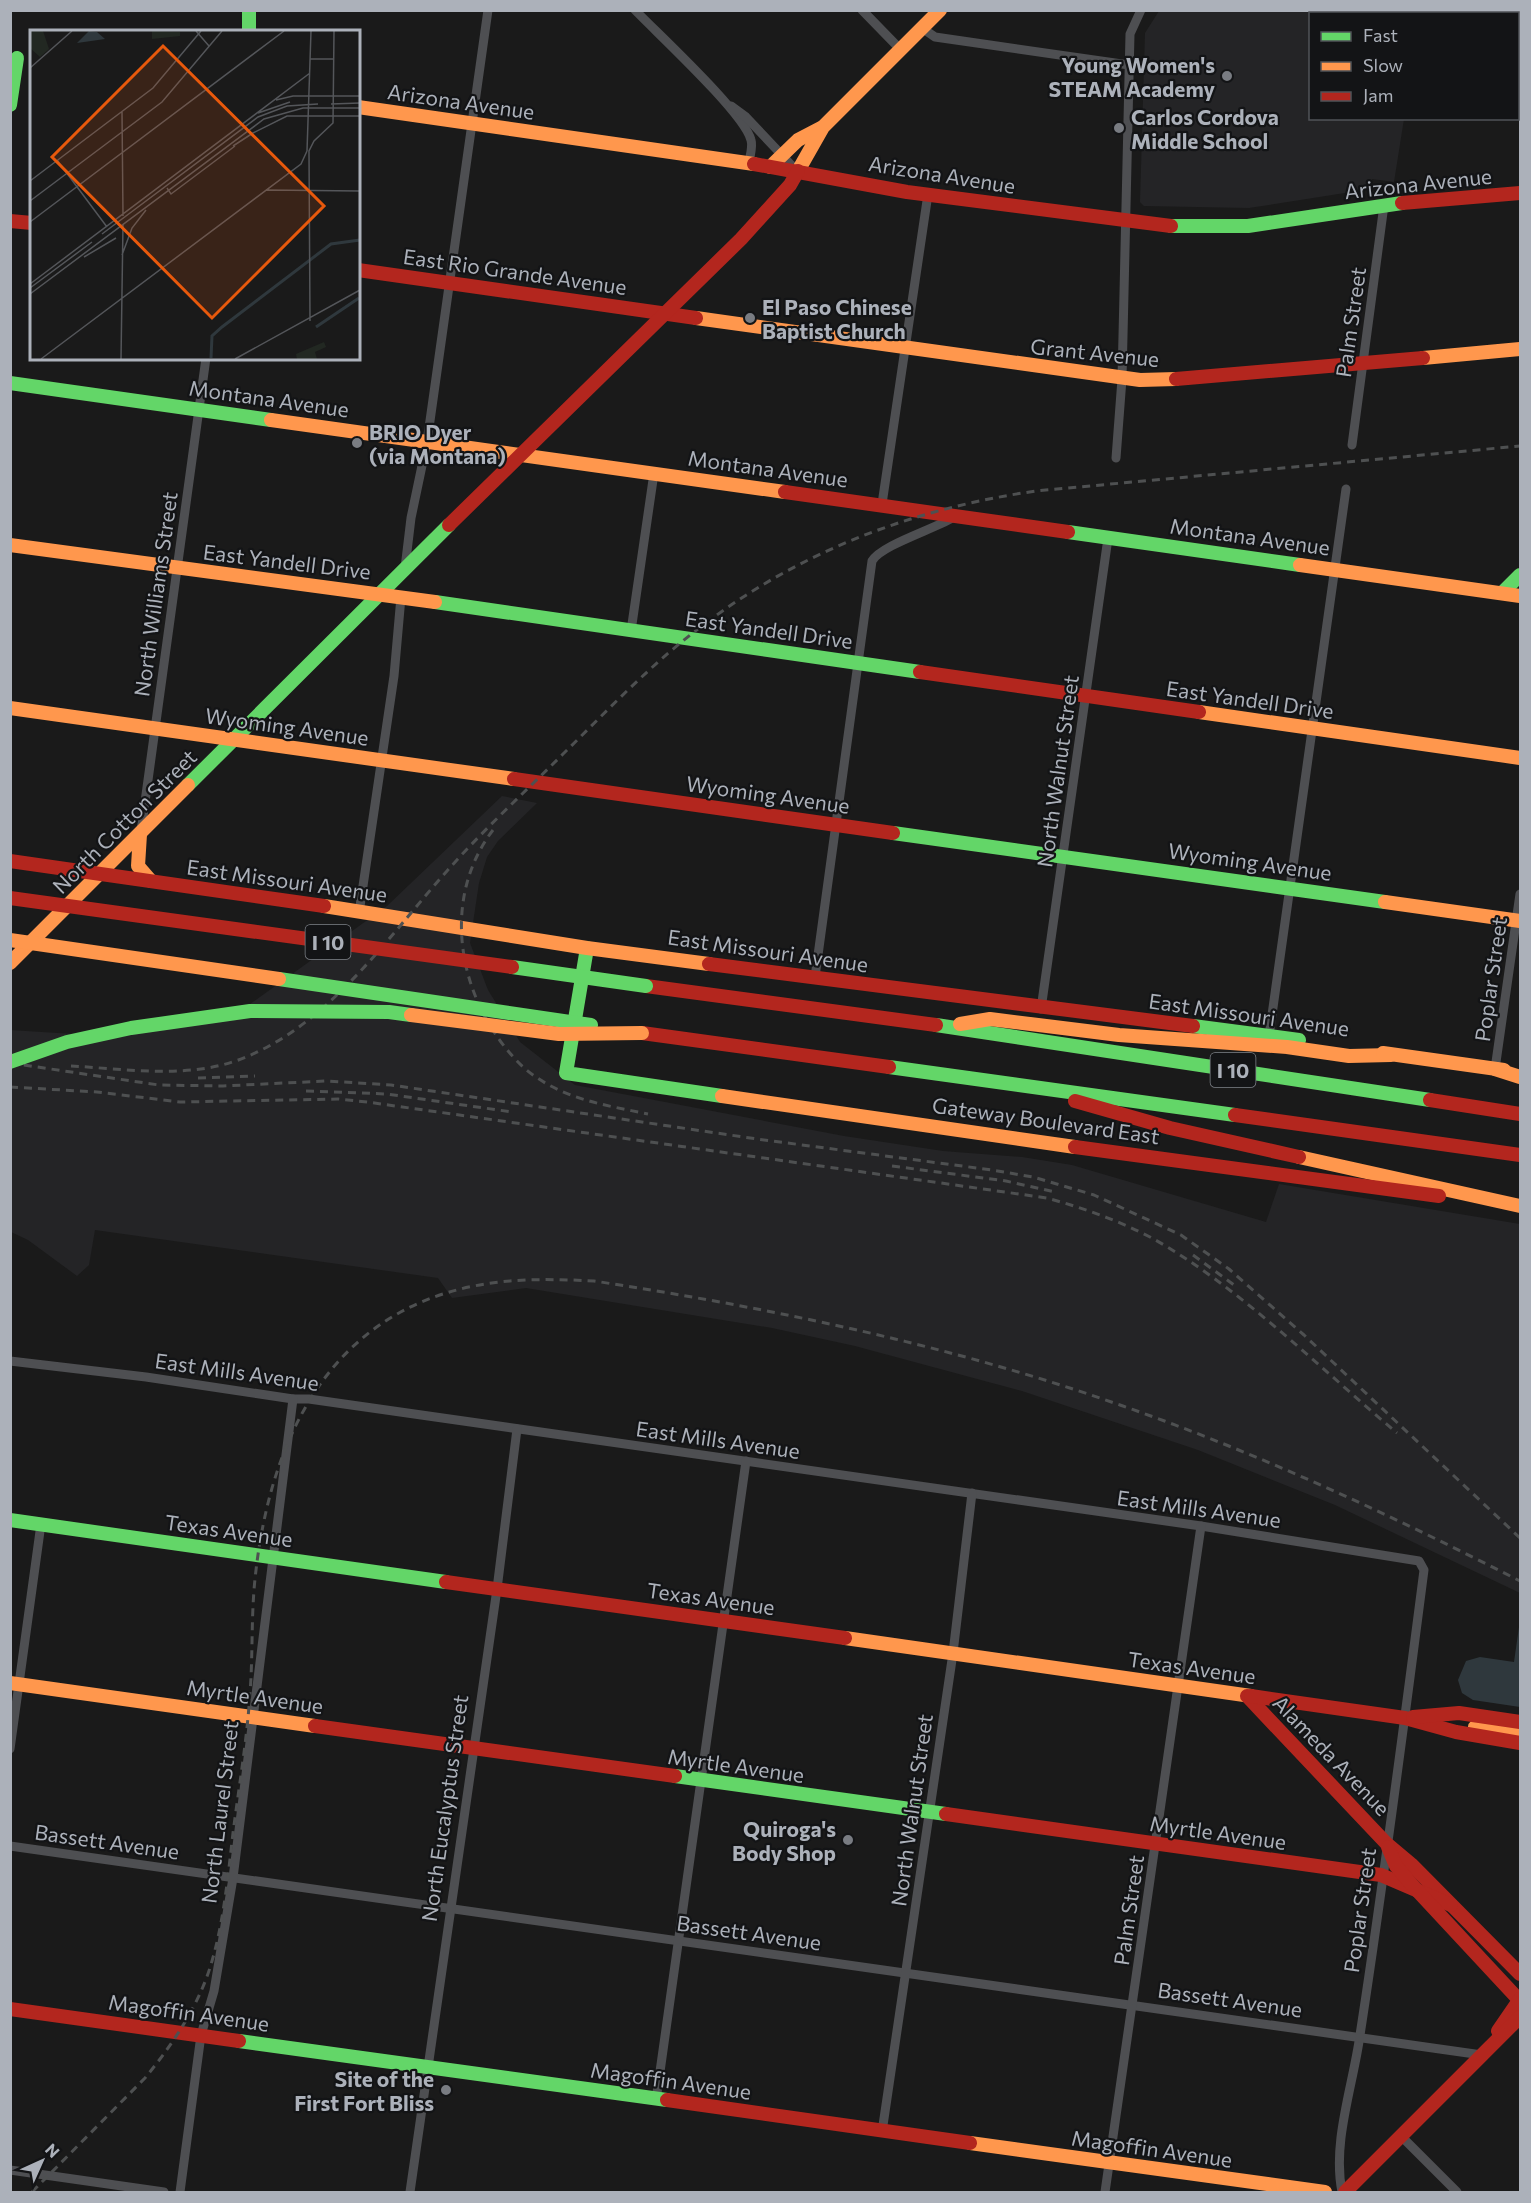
<svg xmlns="http://www.w3.org/2000/svg" width="1531" height="2203" viewBox="0 0 1531 2203" font-family="Commissioner,sans-serif">
  <rect width="100%" height="100%" fill="#1a1a1a"/>
  <g fill="#242426">
    <polygon points="1484,11 1492,13 1310,14 1310,118 1404,119 1394,182 1372,179 1370,189 1249,208 1144,206 1140,202 1145,33 1159,11"/>
    <polygon points="502,796 537,803 498,841 487,857 479,883 470,943 488,990 520,1042 575,1085 844,1136 943,1151 1022,1157 1072,1165 1266,1222 1279,1184 1520,1224 1520,1593 1335,1505 1198,1450 1022,1391 855,1346 772,1328 526,1288 452,1298 438,1278 95,1230 89,1265 77,1276 28,1240 11,1232 10,1030 121,1037 239,1012 387,906"/>
  </g>
  <polygon fill="#2f383d" points="1520,1620 1520,1707 1473,1700 1462,1693 1458,1680 1466,1661 1480,1657 1514,1662"/>
  <g fill="none" stroke-linecap="round" stroke-linejoin="round">
    <g stroke="#4e4f52" stroke-width="9">
      <path d="M 635,10 C 658,34 744,113 751,140 C 753,147 750,155 749,163"/>
      <polyline points="862,10 900,49"/>
      <polyline points="922,28 935,37 1129,65"/>
      <polyline points="731,106 746,117 797,171"/>
      <polyline points="1352,445 1384,205"/>
      <polyline points="1116,458 1122,379 1130,34 1141,10"/>
      <polyline points="882,504 928,194"/>
      <polyline points="405,568 411,518 427,442 488,10"/>
      <polyline points="631,631 654,473"/>
      <polyline points="141,831 206,358"/>
      <polyline points="359,913 394,676 401,597"/>
      <path d="M 815,977 L 872,561 C 881,545 935,529 956,516"/>
      <polyline points="1041,1009 1108,538"/>
      <polyline points="1269,1036 1346,489"/>
      <polyline points="1495,1069 1520,894"/>
      <path d="M 10,1361 L 146,1377 L 293,1399 L 309,1399 L 1201,1526 L 1419,1561 L 1424,1570 C 1404,1725 1384,1880 1360,2035 C 1353,2086 1332,2142 1342,2192"/>
      <polyline points="10,1749 41,1524"/>
      <polyline points="10,1846 1482,2055"/>
      <polyline points="656,2100 746,1461"/>
      <polyline points="882,2132 953,1653 972,1493"/>
      <polyline points="1401,2136 1457,2192"/>
      <polyline points="10,2170 164,2192"/>
      <polyline points="180,2192 201,2035 214,1991 233,1878 293,1399"/>
      <polyline points="410,2192 497,1589 517,1429"/>
      <polyline points="1105,2192 1201,1526"/>
    </g>
    <g stroke="#63d668" stroke-width="14">
      <polyline points="249,10 249,32"/>
      <polyline points="10,105 17,58"/>
      <polyline points="1171,226 1248,226 1402,203"/>
      <polyline points="10,383 271,420"/>
      <polyline points="1068,532 1300,565"/>
      <polyline points="1502,593 1520,575"/>
      <polyline points="435,602 920,672"/>
      <polyline points="188,785 449,525"/>
      <polyline points="893,833 1385,902"/>
      <polyline points="587,948 566,1073 722,1096"/>
      <polyline points="936,1025 1430,1100"/>
      <polyline points="1193,1026 1299,1040"/>
      <polyline points="889,1067 1235,1115"/>
      <polyline points="10,1520 446,1582"/>
      <polyline points="675,1776 946,1814"/>
      <polyline points="239,2041 667,2100"/>
    </g>
    <g stroke="#ff974d" stroke-width="14">
      <polyline points="358,107 754,164"/>
      <polyline points="770,167 798,140 821,128"/>
      <polyline points="798,171 823,127 940,10"/>
      <polyline points="696,318 1140,380 1176,379"/>
      <polyline points="1423,358 1520,349"/>
      <polyline points="271,420 785,492"/>
      <polyline points="10,545 435,602"/>
      <polyline points="1300,565 1520,596"/>
      <polyline points="10,708 514,779"/>
      <polyline points="1199,712 1520,758"/>
      <polyline points="140,834 138,866 151,881"/>
      <polyline points="1385,902 1520,921"/>
      <polyline points="324,906 587,948 709,964"/>
      <polyline points="10,963 188,785"/>
      <polyline points="960,1024 990,1019 1119,1035 1287,1047 1349,1056 1391,1055"/>
      <polyline points="1383,1053 1504,1070"/>
      <polyline points="1495,1069 1520,1077"/>
      <polyline points="722,1096 1075,1147"/>
      <polyline points="1299,1157 1520,1206"/>
      <polyline points="845,1638 1251,1696"/>
      <polyline points="10,1683 315,1726"/>
      <polyline points="1475,1727 1520,1732"/>
      <polyline points="970,2143 1325,2192"/>
    </g>
    <g stroke="#b3261e" stroke-width="14">
      <polyline points="754,164 907,192 1171,226"/>
      <polyline points="1402,203 1520,193"/>
      <polyline points="10,221 32,223"/>
      <polyline points="358,270 696,318"/>
      <polyline points="1176,379 1423,358"/>
      <polyline points="785,492 1068,532"/>
      <polyline points="449,525 741,239 790,185 798,171"/>
      <polyline points="920,672 1199,712"/>
      <polyline points="514,779 893,833"/>
      <polyline points="10,861 324,906"/>
      <polyline points="709,964 1193,1026"/>
      <polyline points="646,986 936,1025"/>
      <polyline points="642,1033 889,1067"/>
      <polyline points="1430,1100 1520,1114"/>
      <polyline points="1075,1101 1170,1128 1299,1157"/>
      <polyline points="1235,1115 1520,1155"/>
      <polyline points="1075,1147 1439,1196"/>
      <polyline points="446,1582 845,1638"/>
      <polyline points="1247,1696 1386,1843 1411,1864 1520,1974"/>
      <polyline points="1251,1696 1405,1718 1456,1732 1520,1743"/>
      <polyline points="1413,1717 1459,1713 1520,1722"/>
      <polyline points="315,1726 675,1776"/>
      <polyline points="946,1814 1381,1875 1451,1905"/>
      <polyline points="1388,1847 1396,1866 1413,1886 1520,2001"/>
      <polyline points="10,2009 239,2041"/>
      <polyline points="1498,2031 1520,1999"/>
      <polyline points="667,2100 970,2143"/>
      <polyline points="1345,2192 1520,2017"/>
    </g>
    <g stroke="#4e5051" stroke-width="3" stroke-dasharray="8 6" stroke-linecap="butt">
      <path d="M 493,830 C 445,893 455,980 501,1042 C 511,1055 522,1068 536,1077 C 569,1100 609,1106 648,1114"/>
      <polyline points="10,1063 159,1085 223,1086 326,1081 391,1085 757,1139 992,1170 1033,1177 1094,1195 1181,1235 1229,1269 1304,1335 1520,1538"/>
      <path d="M 71,1066 C 128,1069 192,1080 246,1057 C 331,1022 387,938 447,871 C 483,830 524,793 563,754 C 609,709 654,661 706,623 C 803,550 916,508 1036,491 L 1520,446"/>
      <polyline points="198,1078 255,1076"/>
      <path d="M 10,1087 L 97,1092 L 180,1102 L 338,1099 L 367,1102 L 1047,1198 C 1083,1208 1117,1220 1150,1237 C 1236,1284 1321,1369 1397,1433"/>
      <polyline points="306,1091 387,1094 512,1112"/>
      <polyline points="892,1166 1006,1181 1055,1192"/>
      <polyline points="1193,1255 1234,1285"/>
      <path d="M 32,2192 L 145,2078 C 173,2044 200,2004 212,1961 C 224,1920 228,1875 233,1833 C 239,1786 247,1740 250,1693 C 253,1655 251,1617 255,1579 C 269,1443 327,1315 474,1286 C 513,1278 554,1279 594,1281 C 771,1308 950,1345 1120,1405 C 1258,1453 1391,1515 1520,1581"/>
    </g>
    <g stroke="#63d668" stroke-width="14">
      <polyline points="512,967 646,986"/>
      <polyline points="279,979 591,1025"/>
      <polyline points="10,1062 67,1042 131,1028 250,1011 389,1012 411,1015"/>
    </g>
    <g stroke="#ff974d" stroke-width="14">
      <polyline points="10,940 279,979"/>
      <polyline points="411,1015 559,1034 642,1033"/>
    </g>
    <polyline stroke="#b3261e" stroke-width="14" points="10,898 512,967"/>
  </g>
  <g fill="#797c82" stroke="#131416" stroke-width="2">
    <circle cx="1227" cy="76" r="6"/>
    <circle cx="1119" cy="128" r="6"/>
    <circle cx="750" cy="318" r="6"/>
    <circle cx="357" cy="443" r="6"/>
    <circle cx="848" cy="1840" r="6"/>
    <circle cx="446" cy="2090" r="6"/>
  </g>
  <g text-anchor="middle" dominant-baseline="central" stroke-width="4.5" stroke-linejoin="round" paint-order="stroke">
    <g fill="#131416" stroke="#7e8289" stroke-width="1.5">
      <rect x="305.5" y="925" width="45" height="34" rx="4.5"/>
      <rect x="1210.5" y="1053" width="45" height="34" rx="4.5"/>
    </g>
    <g font-size="20" font-weight="bold" fill="#acb1ba">
      <text x="328" y="942">I 10</text>
      <text x="1233" y="1070">I 10</text>
    </g>
    <g font-size="21" font-weight="bold" fill="#acb1ba" stroke="#131416" text-anchor="end">
      <text x="1215" y="64">Young Women's<tspan x="1215" dy="24">STEAM Academy</tspan></text>
      <text x="1131" y="116" text-anchor="start">Carlos Cordova<tspan x="1131" dy="24">Middle School</tspan></text>
      <text x="762" y="306" text-anchor="start">El Paso Chinese<tspan x="762" dy="24">Baptist Church</tspan></text>
      <text x="369" y="431" text-anchor="start">BRIO Dyer<tspan x="369" dy="24">(via Montana)</tspan></text>
      <text x="836" y="1828">Quiroga's<tspan x="836" dy="24">Body Shop</tspan></text>
      <text x="434" y="2078">Site of the<tspan x="434" dy="24">First Fort Bliss</tspan></text>
    </g>
    <g font-size="21" fill="#acb1ba" stroke="#131416">
      <text transform="translate(461 101) rotate(8)">Arizona Avenue</text>
      <text transform="translate(942 174) rotate(9)">Arizona Avenue</text>
      <text transform="translate(1418 183) rotate(-6)">Arizona Avenue</text>
      <text transform="translate(515 271) rotate(8)">East Rio Grande Avenue</text>
      <text transform="translate(1350 322) rotate(-82)">Palm Street</text>
      <text transform="translate(1095 352) rotate(6)">Grant Avenue</text>
      <text transform="translate(269 398) rotate(8)">Montana Avenue</text>
      <text transform="translate(768 468) rotate(8)">Montana Avenue</text>
      <text transform="translate(1250 536) rotate(8)">Montana Avenue</text>
      <text transform="translate(287 561) rotate(7)">East Yandell Drive</text>
      <text transform="translate(155 594) rotate(-82)">North Williams Street</text>
      <text transform="translate(769 629) rotate(8)">East Yandell Drive</text>
      <text transform="translate(1250 699) rotate(8)">East Yandell Drive</text>
      <text transform="translate(287 726) rotate(8)">Wyoming Avenue</text>
      <text transform="translate(1057 771) rotate(-82)">North Walnut Street</text>
      <text transform="translate(768 794) rotate(8)">Wyoming Avenue</text>
      <text transform="translate(124 821) rotate(-45)">North Cotton Street</text>
      <text transform="translate(1250 861) rotate(8)">Wyoming Avenue</text>
      <text transform="translate(287 880) rotate(8)">East Missouri Avenue</text>
      <text transform="translate(768 950) rotate(8)">East Missouri Avenue</text>
      <text transform="translate(1490 979) rotate(-82)">Poplar Street</text>
      <text transform="translate(1249 1014) rotate(8)">East Missouri Avenue</text>
      <text transform="translate(1046 1120) rotate(8)">Gateway Boulevard East</text>
      <text transform="translate(237 1371) rotate(8)">East Mills Avenue</text>
      <text transform="translate(718 1439) rotate(8)">East Mills Avenue</text>
      <text transform="translate(1199 1508) rotate(8)">East Mills Avenue</text>
      <text transform="translate(229 1530) rotate(8)">Texas Avenue</text>
      <text transform="translate(711 1598) rotate(8)">Texas Avenue</text>
      <text transform="translate(1192 1667) rotate(8)">Texas Avenue</text>
      <text transform="translate(255 1696) rotate(8)">Myrtle Avenue</text>
      <text transform="translate(1332 1755) rotate(46)">Alameda Avenue</text>
      <text transform="translate(736 1765) rotate(8)">Myrtle Avenue</text>
      <text transform="translate(444 1808) rotate(-82)">North Eucalyptus Street</text>
      <text transform="translate(911 1810) rotate(-82)">North Walnut Street</text>
      <text transform="translate(219 1812) rotate(-83)">North Laurel Street</text>
      <text transform="translate(1218 1832) rotate(8)">Myrtle Avenue</text>
      <text transform="translate(107 1841) rotate(8)">Bassett Avenue</text>
      <text transform="translate(1128 1910) rotate(-82)">Palm Street</text>
      <text transform="translate(1359 1910) rotate(-82)">Poplar Street</text>
      <text transform="translate(749 1932) rotate(8)">Bassett Avenue</text>
      <text transform="translate(1230 1999) rotate(8)">Bassett Avenue</text>
      <text transform="translate(189 2012) rotate(8)">Magoffin Avenue</text>
      <text transform="translate(671 2080) rotate(8)">Magoffin Avenue</text>
      <text transform="translate(1152 2148) rotate(8)">Magoffin Avenue</text>
    </g>
  </g>
  <g transform="translate(30 30)">
    <rect width="330" height="330" fill="#1a1a1a"/>
    <path d="M 0,1 L 13,1 L 19,19 L 10,27 L 0,18 ZM 122,1 L 150,2 L 150,6 L 122,9 ZM 294,312 L 296,317 L 285,322 L 287,329 L 267,329 L 266,324 Z" fill="#222822"/>
    <path d="M 59,1 L 67,2 L 75,9 L 47,13 Z" fill="#2f383d"/>
    <path fill="none" stroke="#2f383d" stroke-width="3" d="M 286,297 L 329,268M 181,328 L 182,306 L 192,297 L 301,214 L 330,210"/>
    <path fill="none" stroke="#54565a" stroke-width="1.5" d="M 166,1 L 179,16M 280,29 L 304,29M 0,38 L 42,1M 246,70 L 263,66 L 330,66M 301,74 L 330,73M 92,82 L 93,186M 228,83 L 260,72M 221,104 L 257,86 L 330,86M 203,116 L 223,103M 277,121 L 281,1M 27,130 L 77,197M 0,151 L 123,58 L 171,1M 137,158 L 141,164 L 205,116M 236,160 L 330,161M 0,171 L 132,72 L 192,1M 0,192 L 254,1M 72,204 L 228,87 L 257,76 L 288,74M 92,225 L 102,198 L 116,180M 54,227 L 86,208M 0,254 L 280,43M 0,258 L 62,212M 0,264 L 234,89 L 273,78 L 330,78M 280,291 L 279,121 L 284,111 L 303,93 L 304,1M 11,329 L 271,134 L 277,121M 91,329 L 93,194M 205,329 L 330,260"/>
    <path fill="#e8590c" fill-opacity="0.15" stroke="#e8590c" stroke-width="3" d="M 133,16 L 294,176 L 182,288 L 22,127 Z"/>
    <rect width="330" height="330" fill="none" stroke="#acb1ba" stroke-width="3"/>
  </g>
  <rect width="1531" height="2203" fill="none" stroke="#acb1ba" stroke-width="24"/>
  <rect x="1309" y="12" width="210" height="108" fill="#131416" stroke="#505358" stroke-width="1.5"/>
  <rect x="1321" y="32" width="30" height="9" fill="#63d668" stroke="#505358" stroke-width="1.5"/>
  <text x="1363" y="42" font-size="18" fill="#acb1ba">Fast</text>
  <rect x="1321" y="62" width="30" height="9" fill="#ff974d" stroke="#505358" stroke-width="1.5"/>
  <text x="1363" y="72" font-size="18" fill="#acb1ba">Slow</text>
  <rect x="1321" y="92" width="30" height="9" fill="#b3261e" stroke="#505358" stroke-width="1.5"/>
  <text x="1363" y="102" font-size="18" fill="#acb1ba">Jam</text>
  <g transform="translate(42 2161) rotate(45)" stroke="#131416" stroke-width="4.5" paint-order="stroke">
  <path d="M0-4.5L10 22L0 15L-10 22Z" fill="#acb1ba"/>
  <text y="-9" font-size="16" font-weight="bold" text-anchor="middle" fill="#acb1ba">N</text>
  </g>
</svg>
